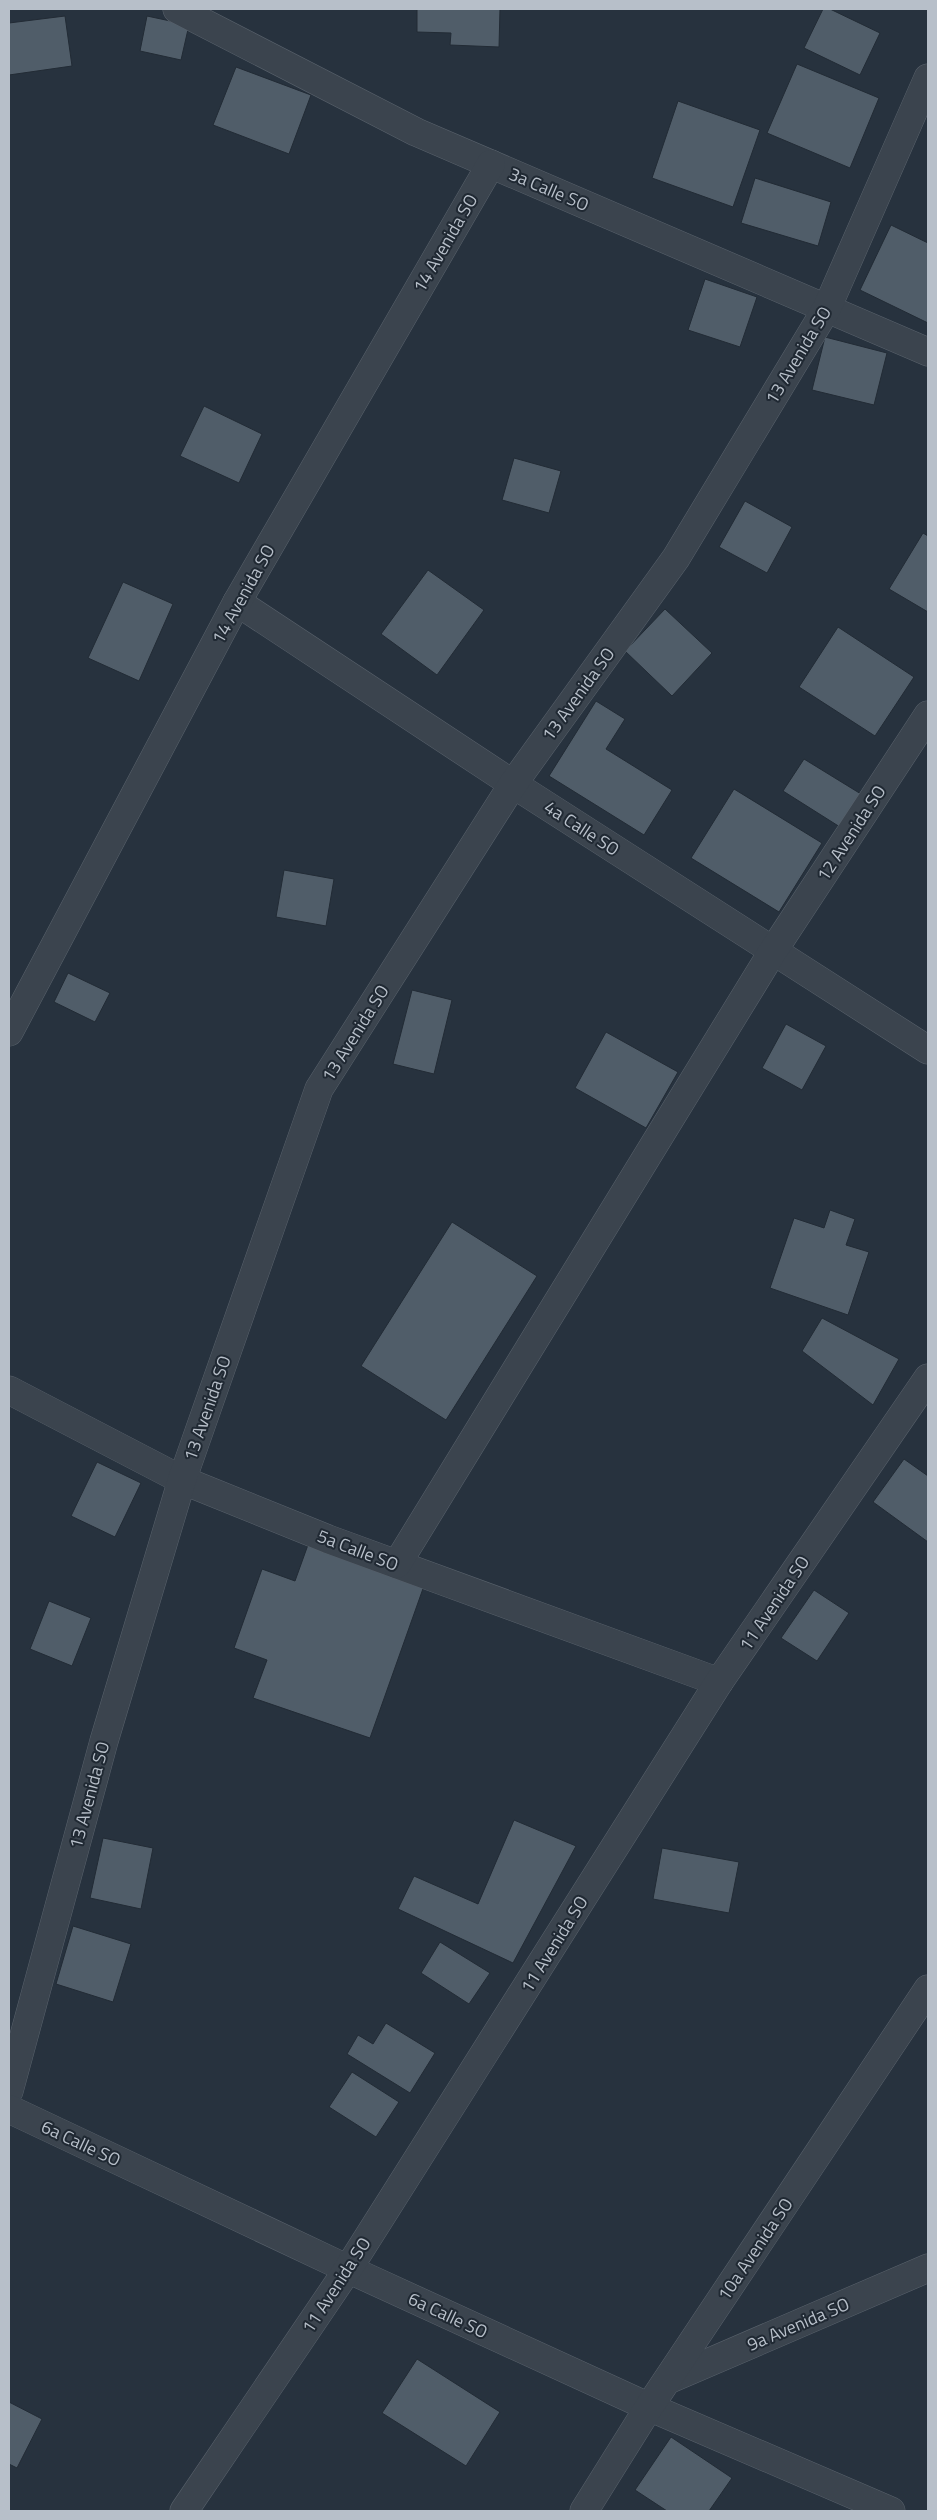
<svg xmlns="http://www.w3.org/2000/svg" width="937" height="2520" viewBox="0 0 937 2520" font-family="'Titillium Web',sans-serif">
  <rect width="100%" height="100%" fill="#27323e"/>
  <g fill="#505d69" stroke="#222b35">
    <polygon points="417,9 500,9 499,47 450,45 451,33 417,32"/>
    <polygon points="823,9 830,9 880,33 860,75 804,48"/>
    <polygon points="65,16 72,66 9,75 9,23"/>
    <polygon points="147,16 189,25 181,60 140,51"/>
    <polygon points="797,64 879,98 850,168 767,133"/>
    <polygon points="236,67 311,95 289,154 213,125"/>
    <polygon points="678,101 760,130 733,207 652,178"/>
    <polygon points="755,178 831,202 818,246 741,223"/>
    <polygon points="891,225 928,243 928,323 860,290"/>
    <polygon points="705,279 757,297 740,347 688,330"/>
    <polygon points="825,337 887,353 874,405 812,390"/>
    <polygon points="204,406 262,434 239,483 180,456"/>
    <polygon points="514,458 561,471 549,513 502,500"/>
    <polygon points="745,501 792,527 767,573 719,547"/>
    <polygon points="923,533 928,536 928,612 889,589"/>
    <polygon points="428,570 484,610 437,675 381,634"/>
    <polygon points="123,582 173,604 139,681 88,658"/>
    <polygon points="665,609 712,653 672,696 625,651"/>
    <polygon points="838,627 914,677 875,736 799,687"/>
    <polygon points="596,701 625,719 606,749 672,790 644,835 549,776"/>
    <polygon points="804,759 861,794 840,827 783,791"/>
    <polygon points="734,789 822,843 779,912 691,858"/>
    <polygon points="284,870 334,879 326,926 276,917"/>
    <polygon points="68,973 110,993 95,1022 54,1002"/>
    <polygon points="412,990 452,1000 434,1074 393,1064"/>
    <polygon points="786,1024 826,1046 802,1090 762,1068"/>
    <polygon points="606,1032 678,1072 646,1128 575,1088"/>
    <polygon points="830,1210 855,1219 846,1245 869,1252 848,1315 770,1288 794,1218 824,1228"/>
    <polygon points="452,1222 537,1276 446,1420 361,1366"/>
    <polygon points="822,1318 899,1359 873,1405 802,1351"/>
    <polygon points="904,1459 928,1476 928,1542 873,1502"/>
    <polygon points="97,1462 141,1483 115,1537 71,1516"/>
    <polygon points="309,1542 425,1583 370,1738 253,1698 267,1660 234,1648 262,1569 295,1581"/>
    <polygon points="814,1590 849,1613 817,1661 781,1638"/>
    <polygon points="49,1601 91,1618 72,1666 30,1649"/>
    <polygon points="514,1820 576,1846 513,1963 398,1909 414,1876 478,1904"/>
    <polygon points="103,1838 153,1848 141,1909 90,1898"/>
    <polygon points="662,1848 739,1862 729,1913 653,1899"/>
    <polygon points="73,1926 131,1944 113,2002 56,1984"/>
    <polygon points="440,1942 490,1973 469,2004 421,1973"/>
    <polygon points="386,2023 435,2053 410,2093 347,2054 358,2035 373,2044"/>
    <polygon points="352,2072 399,2102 376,2137 329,2107"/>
    <polygon points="417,2359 500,2412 466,2466 382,2413"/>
    <polygon points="9,2402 42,2419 17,2468 9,2464"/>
    <polygon points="671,2437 732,2478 709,2511 667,2511 635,2490"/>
  </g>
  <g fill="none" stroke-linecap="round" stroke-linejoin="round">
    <g stroke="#59626c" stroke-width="29">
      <g id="minor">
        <polyline points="177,9 416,132 928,352"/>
        <polyline points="237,602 513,784 928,1050"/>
        <polyline points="9,1032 237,602 491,164"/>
        <polyline points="9,1390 182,1480 328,1539 719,1682"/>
        <polyline points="397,1564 773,951 928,715"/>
        <polyline points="9,2091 104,1741 182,1480 319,1089 513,784 676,558 827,308 928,78"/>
        <polyline points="9,2109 348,2269 649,2407 891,2511"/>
        <polyline points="668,2380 928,2268"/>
        <polyline points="184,2511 348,2269 719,1682 928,1378"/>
        <polyline points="584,2511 649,2407 928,1989"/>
      </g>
    </g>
    <use href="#minor" stroke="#3b444e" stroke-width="28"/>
  </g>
  <g text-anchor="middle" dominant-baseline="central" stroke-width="4" stroke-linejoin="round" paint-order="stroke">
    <g font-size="18" fill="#b7bfc9" stroke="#202933">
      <text transform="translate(549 189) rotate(23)">3a Calle SO</text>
      <text transform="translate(445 243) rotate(-60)">14 Avenida SO</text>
      <text transform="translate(798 355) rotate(-59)">13 Avenida SO</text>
      <text transform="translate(243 594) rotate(-61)">14 Avenida SO</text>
      <text transform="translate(578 694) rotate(-54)">13 Avenida SO</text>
      <text transform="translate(582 828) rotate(33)">4a Calle SO</text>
      <text transform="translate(851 833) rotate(-57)">12 Avenida SO</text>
      <text transform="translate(355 1033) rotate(-58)">13 Avenida SO</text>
      <text transform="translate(207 1408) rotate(-71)">13 Avenida SO</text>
      <text transform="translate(358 1550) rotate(21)">5a Calle SO</text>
      <text transform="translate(774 1603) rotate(-56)">11 Avenida SO</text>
      <text transform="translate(89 1795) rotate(-75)">13 Avenida SO</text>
      <text transform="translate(554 1944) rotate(-58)">11 Avenida SO</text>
      <text transform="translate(81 2143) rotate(25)">6a Calle SO</text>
      <text transform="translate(755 2249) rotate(-56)">10a Avenida SO</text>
      <text transform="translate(336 2285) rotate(-57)">11 Avenida SO</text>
      <text transform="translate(448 2315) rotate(25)">6a Calle SO</text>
      <text transform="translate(798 2324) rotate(-23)">9a Avenida SO</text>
    </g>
  </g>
  <rect width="937" height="2520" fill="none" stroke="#b7bfc9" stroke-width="20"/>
</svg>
